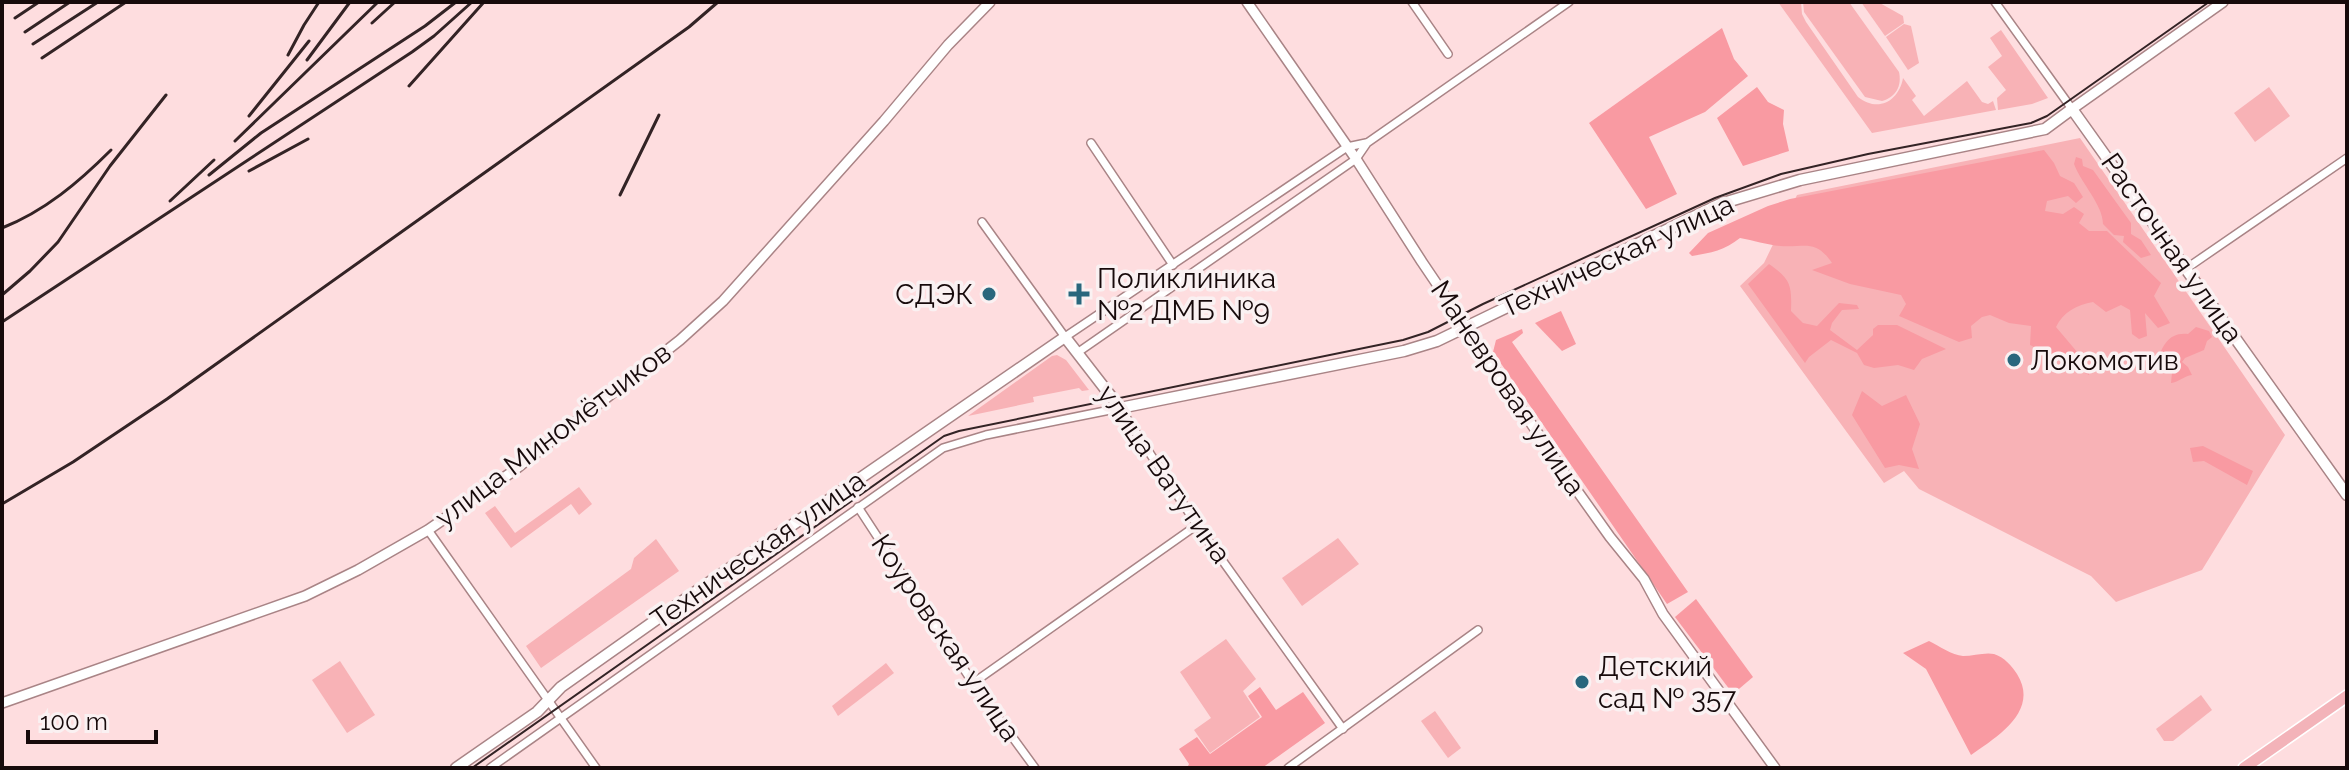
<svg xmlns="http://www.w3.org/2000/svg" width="2349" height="770" viewBox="0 0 2349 770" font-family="Raleway,sans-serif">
  <rect width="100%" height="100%" fill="#fedddf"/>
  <g fill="#f8b2b6">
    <path d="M 1778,2 L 1801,2 L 1802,14 L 1806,22 L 1858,97 C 1878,113 1899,101 1903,78 L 1916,96 L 1912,100 L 1924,116 L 1967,81 L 1982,102 L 1988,104 L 1993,101 L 1996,110 L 1872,133 Z"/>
    <path d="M 1803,2 L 1849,2 L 1899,72 C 1902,86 1896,97 1882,101 L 1865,97 L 1804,12 Z"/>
    <polygon points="1861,2 1878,2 1903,16 1904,23 1885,36"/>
    <polygon points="1904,24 1911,26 1919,63 1908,70 1886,37"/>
    <polygon points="2001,30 2048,98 2032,104 1998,110 1997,98 2006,90 1988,67 2002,56 1990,38"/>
    <polygon points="2269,87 2290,116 2255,142 2234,113"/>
    <polygon points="2080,138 2285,435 2202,570 2116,602 2091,576 1919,489 1904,471 1884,483 1740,286 1764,263 1797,195"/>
    <polygon points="1057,355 1066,360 1089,390 1082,391 1079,388 1033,397 1034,402 968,416 1052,356"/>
    <polygon points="579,487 592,504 579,515 571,504 511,548 485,513 495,506 515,533"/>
    <polygon points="1338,538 1359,564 1302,606 1282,578"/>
    <polygon points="656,539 679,571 541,668 526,646 631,569 634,558"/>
    <polygon points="1226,639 1256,679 1243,691 1260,717 1210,753 1194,730 1211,718 1180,672"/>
    <polygon points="340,661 375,715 347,733 312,680"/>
    <polygon points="886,663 894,673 838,716 832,706"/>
    <polygon points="2201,695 2212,710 2173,741 2164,741 2156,729"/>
    <polygon points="1435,711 1461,748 1448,758 1421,721"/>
  </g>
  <g fill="#f99aa2">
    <polygon points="1722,28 1734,59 1748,76 1705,112 1649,137 1677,194 1646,209 1589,123"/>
    <polygon points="1757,87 1768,102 1784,110 1783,124 1789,151 1743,166 1717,118"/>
    <path d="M 2044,150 L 2054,163 L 2060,176 L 2074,183 L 2083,197 L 2076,203 L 2068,196 L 2047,201 L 2045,211 L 2063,214 L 2074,207 L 2084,214 L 2079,223 L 2089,231 L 2107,231 L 2161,283 L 2154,296 L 2170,323 L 2158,328 L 2145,313 L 2147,336 L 2139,339 L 2132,334 L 2130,310 L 2121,305 L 2106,312 L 2093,302 C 2077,305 2063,312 2056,327 L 2089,366 L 2089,375 L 2030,345 L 2031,326 L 2009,323 L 1990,315 L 1982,317 L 1971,326 L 1972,338 L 1959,342 L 1899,316 L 1906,304 L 1901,295 L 1850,284 L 1812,270 L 1832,263 C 1815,238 1805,248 1780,246 C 1767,245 1753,240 1740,238 C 1725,250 1711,253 1692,256 L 1689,253 L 1708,233 L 1768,206 L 1790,199 Z"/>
    <path d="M 2076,157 L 2082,159 L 2083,166 L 2093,170 L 2131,223 L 2131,234 L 2141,240 L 2151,255 L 2141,258 L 2123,242 L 2124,236 L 2114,235 L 2103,224 C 2103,205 2081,183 2074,164 Z"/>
    <path d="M 1769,264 C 1790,279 1792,284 1791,311 L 1803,323 L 1817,326 L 1839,303 L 1857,305 L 1859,309 L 1842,310 L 1832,323 L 1830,330 L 1857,350 L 1873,335 L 1873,329 L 1878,325 L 1897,325 L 1946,349 L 1922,359 L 1914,370 L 1898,365 L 1874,368 L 1864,365 L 1857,353 L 1831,340 L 1809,357 L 1805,363 L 1748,284 Z"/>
    <polygon points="1561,311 1576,344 1562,351 1535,323"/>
    <path d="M 2196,327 L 2209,331 L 2212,337 L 2207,341 L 2204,350 L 2185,358 L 2182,362 L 2188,367 L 2192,375 C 2184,376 2179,382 2171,383 L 2172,373 L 2170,367 L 2159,366 L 2157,361 C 2163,345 2169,332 2188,334 Z"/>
    <polygon points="1522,329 1523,333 1512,342 1688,592 1667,604 1493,352 1496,340"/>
    <polygon points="1862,391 1882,406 1906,395 1920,424 1912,449 1919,469 1899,465 1885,468 1852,415"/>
    <polygon points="2203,446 2253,471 2247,485 2204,461 2193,462 2190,448"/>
    <polygon points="1696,599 1753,677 1733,694 1675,617"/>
    <path d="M 1929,641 C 1939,646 1952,655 1963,656 C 1973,656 1985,652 1994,654 C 2004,657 2012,666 2017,674 C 2040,711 1997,737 1971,755 L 1926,669 L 1903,653 Z"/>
    <polygon points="1260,687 1276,710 1303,692 1325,723 1262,768 1187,768 1189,764 1179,749 1197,737 1210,754 1262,717 1248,696"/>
  </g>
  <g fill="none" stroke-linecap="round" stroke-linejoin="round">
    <g stroke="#a98486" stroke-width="10">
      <g id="minor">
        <polyline points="1412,2 1448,54"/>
        <polyline points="1995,2 2072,109"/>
        <polyline points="1091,143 1173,265"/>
        <polyline points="982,222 1065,337 1347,147 1366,143"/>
        <polyline points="2187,268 2347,158"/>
        <polyline points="1077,353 1356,159 1367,143 1569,2"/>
        <polyline points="858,507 973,683 1035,768"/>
        <polyline points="428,530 596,768"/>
        <polyline points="973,683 1197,525"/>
        <polyline points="490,768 943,448 986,435 1120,408 1197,525 1343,729"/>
        <polyline points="1288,768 1478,630"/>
      </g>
    </g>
    <g stroke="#a98486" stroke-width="12">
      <g id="tertiary">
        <polyline points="1247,2 1356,159 1422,262 1568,478 1610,537 1644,579 1663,614 1775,768"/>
        <polyline points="2072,109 2223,2"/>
        <polyline points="2,703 305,596 358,570 428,530 512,472 680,340 723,301 884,121 948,45 990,2"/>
      </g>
    </g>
    <g stroke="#a98486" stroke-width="13">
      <polyline id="secondary" points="456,768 537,712 561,687 701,588 1065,337 1120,408 1404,351 1437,341 1720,204 1800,180 2045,129 2072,109 2347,495"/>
    </g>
    <g stroke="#fff" stroke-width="14">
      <polyline id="primary" points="2244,768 2347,696"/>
    </g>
    <use href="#minor" stroke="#fff" stroke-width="7"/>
    <use href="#tertiary" stroke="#fff" stroke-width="9"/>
    <use href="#secondary" stroke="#fff" stroke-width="10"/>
    <use href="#primary" stroke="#f3b3b9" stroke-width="11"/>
    <polyline stroke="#332325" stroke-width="2" points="472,768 944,436 959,431 1403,340 1428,332 1483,304 1715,198 1781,174 1868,154 2031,123 2047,116 2209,2"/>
    <g stroke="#332325" stroke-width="3">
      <polyline points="15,18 39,2"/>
      <polyline points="372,23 395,2"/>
      <polyline points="25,32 70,2"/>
      <polyline points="33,44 98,2"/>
      <polyline points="288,55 304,25 319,2"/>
      <polyline points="42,58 126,2"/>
      <polyline points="307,60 350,2"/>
      <polyline points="409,86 484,2"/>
      <polyline points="249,116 309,41"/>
      <polyline points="235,141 378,2"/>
      <polyline points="249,171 308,139"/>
      <polyline points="209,175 261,133 425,26 456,2"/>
      <polyline points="620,195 659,115"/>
      <polyline points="170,201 214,160"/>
      <path d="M 2,228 C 45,211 79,182 111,150"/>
      <polyline points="2,295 30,271 58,242 110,166 166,95"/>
      <polyline points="2,322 412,52 434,36 472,2"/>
      <polyline points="2,504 73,462 167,399 689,27 718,2"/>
    </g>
  </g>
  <g fill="#29677d" stroke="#faf1f2" stroke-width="3">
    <circle cx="989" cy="294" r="8"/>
    <path d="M1075 282h8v8h8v8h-8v8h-8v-8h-8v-8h8z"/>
    <circle cx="2014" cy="360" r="8"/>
    <circle cx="1582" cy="682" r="8"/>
  </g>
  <g text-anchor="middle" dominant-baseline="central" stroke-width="7" stroke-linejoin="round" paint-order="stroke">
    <g font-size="28" fill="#170a0b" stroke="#faf1f2">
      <text transform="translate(2172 248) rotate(55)">Расточная улица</text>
      <text transform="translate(1617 256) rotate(-25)">Техническая улица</text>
      <text transform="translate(1508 388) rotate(56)">Маневровая улица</text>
      <text transform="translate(553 435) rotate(-37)">улица Миномётчиков</text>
      <text transform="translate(1164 474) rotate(55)">улица Ватутина</text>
      <text transform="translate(758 550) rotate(-35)">Техническая улица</text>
      <text transform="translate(946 638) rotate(56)">Коуровская улица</text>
    </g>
    <g font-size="28" fill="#170a0b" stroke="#faf1f2" text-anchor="start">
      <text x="1097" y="278">Поликлиника<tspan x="1097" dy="32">№2 ДМБ №9</tspan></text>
      <text x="973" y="294" text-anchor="end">СДЭК</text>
      <text x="2030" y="360">Локомотив</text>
      <text x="1598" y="666">Детский<tspan x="1598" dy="32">сад № 357</tspan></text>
    </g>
  </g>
  <rect width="2349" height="770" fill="none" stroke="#170a0b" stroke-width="8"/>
  <path d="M28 730v12h128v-12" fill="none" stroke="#170a0b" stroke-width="4"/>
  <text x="40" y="730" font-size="24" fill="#170a0b" stroke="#faf1f2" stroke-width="6" paint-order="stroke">100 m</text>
</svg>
